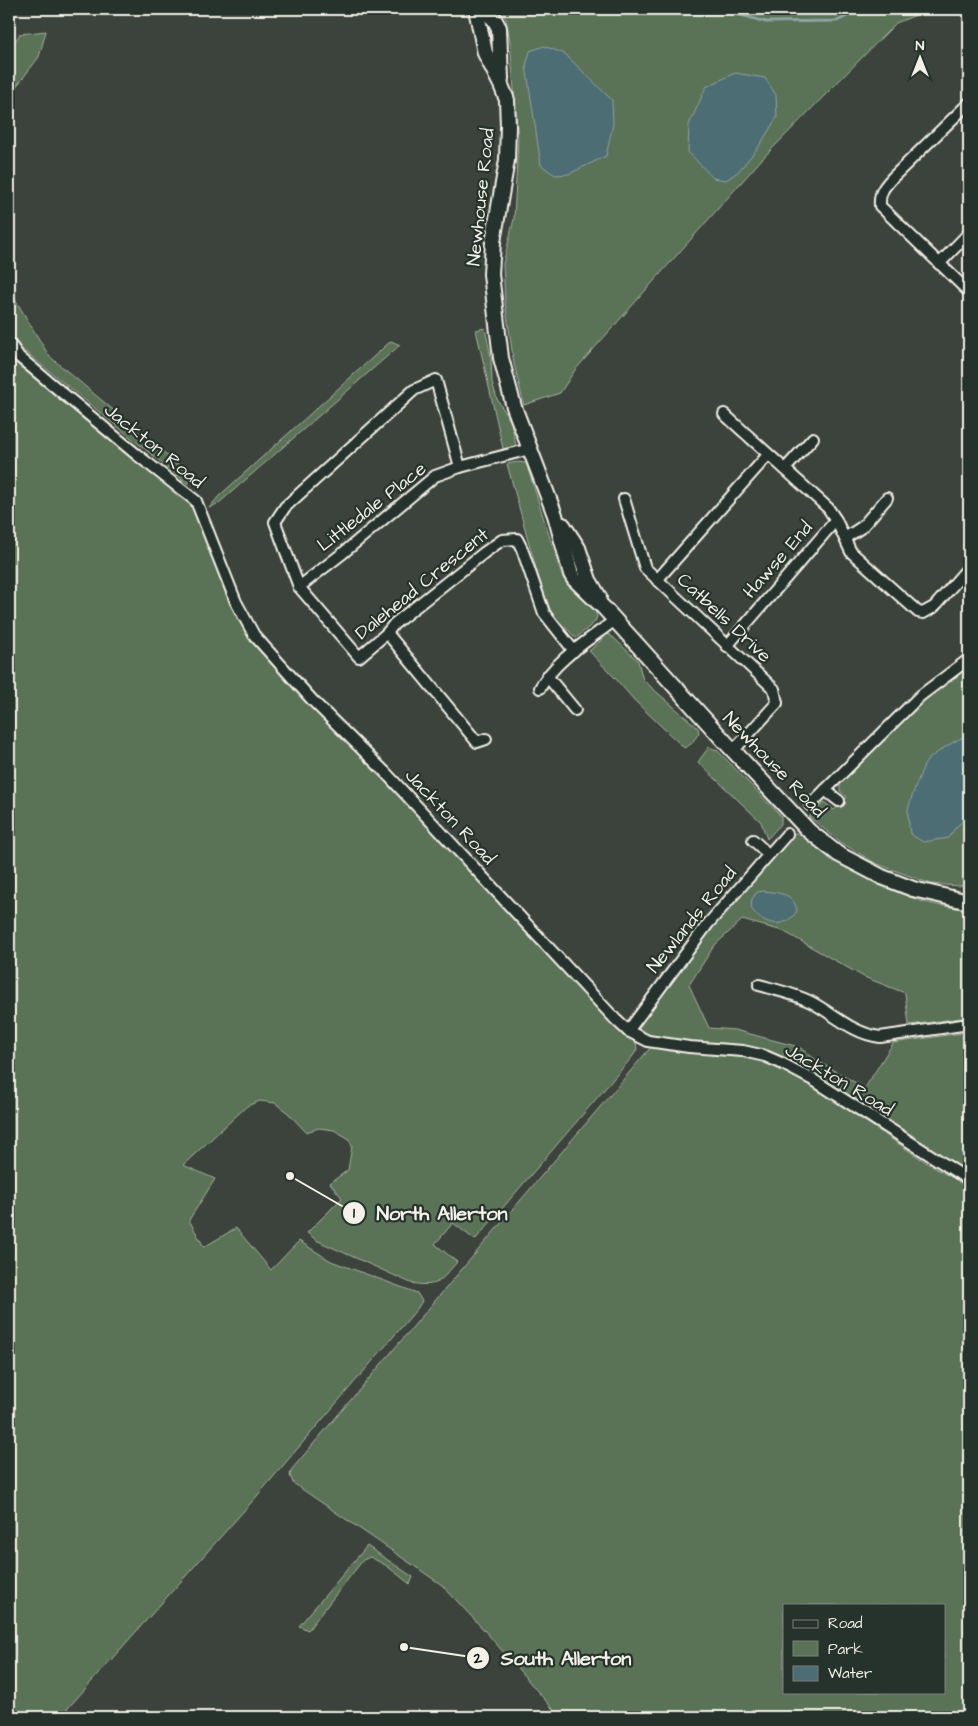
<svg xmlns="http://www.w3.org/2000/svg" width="978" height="1726" viewBox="0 0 978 1726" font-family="'Architects Daughter',sans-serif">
  <rect width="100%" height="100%" fill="#3c433c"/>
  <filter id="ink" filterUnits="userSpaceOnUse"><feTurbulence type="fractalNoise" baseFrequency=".02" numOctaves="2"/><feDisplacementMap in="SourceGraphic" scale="10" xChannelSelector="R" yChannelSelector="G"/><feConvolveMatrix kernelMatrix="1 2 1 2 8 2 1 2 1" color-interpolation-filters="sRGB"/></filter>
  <g filter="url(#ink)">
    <g fill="#5a7257" stroke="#a7b2a0" fill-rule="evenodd">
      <polygon points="498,9 931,9 896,23 762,159 575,370 560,393 524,405 514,364 505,302 503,264 514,219 518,140 510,41 506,19"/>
      <polygon points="46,31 39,57 9,96 9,50 20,34"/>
      <polygon points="9,289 49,356 193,477 188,484 22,349 9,329"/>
      <polygon points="485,328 491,357 492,382 497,399 511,422 517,450 504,453 476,330"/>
      <polygon points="391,341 400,345 219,503 209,508 219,496"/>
      <path d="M 9,355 L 65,402 L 192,504 L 239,621 L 260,649 L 618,1030 L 636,1042 L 637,1049 L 633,1056 L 475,1240 L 453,1223 L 435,1244 L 457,1262 C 440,1281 439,1288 411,1283 L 318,1241 L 307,1233 L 342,1198 L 330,1183 L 348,1170 L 352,1146 L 348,1138 L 334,1130 L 319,1128 L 306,1132 L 288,1113 L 275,1103 L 260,1101 L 247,1106 L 183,1165 L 215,1179 L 189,1220 L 204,1247 L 236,1228 L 271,1270 L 299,1241 L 331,1261 L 417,1293 L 422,1301 L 417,1309 L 257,1496 L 60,1717 L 9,1717 Z"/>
      <polygon points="518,462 526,463 562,576 595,610 597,617 595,622 576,638 552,614 539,579 507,464"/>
      <polygon points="608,634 614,638 638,661 643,680 698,728 699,733 691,744 684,748 634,700 615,678 589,651"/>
      <polygon points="969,664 969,885 959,886 931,884 875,863 842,843 809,817 824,802 834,810 847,797 840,791 840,784 913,707"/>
      <polygon points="709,747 717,750 781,816 781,824 767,839 761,822 698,762"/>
      <path d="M 794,833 L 799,833 C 837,862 878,887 924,902 C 938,906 954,907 969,910 L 969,1017 L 909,1025 L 905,993 L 864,977 L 783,931 L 742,920 L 714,946 L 689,985 L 709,1028 L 735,1030 L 799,1047 L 819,1062 L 865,1088 L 893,1043 L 969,1032 L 969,1176 L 818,1077 L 776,1055 L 740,1046 L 700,1043 L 644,1034 L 639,1028 L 639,1024 L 685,960 Z"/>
      <path d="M 654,1046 L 753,1058 L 798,1076 L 933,1167 L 969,1187 L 969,1717 L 557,1717 L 559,1716 L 485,1631 L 442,1585 L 293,1483 L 290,1475 L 292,1469 L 651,1047 ZM 784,1605 L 944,1605 L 944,1692 L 784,1692 Z"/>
      <polygon points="367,1546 413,1577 410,1584 387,1566 370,1557 363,1560 308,1630 299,1626"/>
    </g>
    <g fill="#4d6d74" stroke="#90a2a2">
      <polygon points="544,46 565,54 612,100 613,124 606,156 569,174 555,175 541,165 526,66 530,51"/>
      <polygon points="735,73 765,78 776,95 777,117 760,145 738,172 726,180 713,178 688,152 689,125 706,87"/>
      <path d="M 969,735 L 969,816 L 956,827 L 948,838 L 923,842 L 910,834 C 909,826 908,818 908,810 C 909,803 922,768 926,762 C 933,754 958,738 969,735 Z"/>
      <path d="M 764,891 C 780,893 794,893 797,911 C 784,931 763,925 751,908 L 752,899 L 757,892 Z"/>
    </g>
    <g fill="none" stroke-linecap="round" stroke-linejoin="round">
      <polyline stroke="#90a2a2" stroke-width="3" points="720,9 766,22 837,21 862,9"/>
      <g stroke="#f4f1e8" stroke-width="14">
        <g id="street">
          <path d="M 969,103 L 893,177 C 884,187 879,192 880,206 L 969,292"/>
          <polyline points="939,264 969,233"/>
          <polyline points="9,343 19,357 136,454 196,501 236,602 254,635 313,701 385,772 616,1020 628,1031 648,1041 689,1047 743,1051 765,1056 781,1063 815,1081 969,1180"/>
          <polyline points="724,414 828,508 836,520 851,552 918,612 923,613 934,607 967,569 969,562"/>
          <polyline points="460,467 436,380 414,390 285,507 275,522 299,587 359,657 387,633 394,624 485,552 502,540 517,539 522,549 544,613 574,651"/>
          <polyline points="785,469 813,438"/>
          <polyline points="624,499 645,568 774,689 777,703 733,751"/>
          <polyline points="845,538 862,527 887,498"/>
          <polyline points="657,580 768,455"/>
          <polyline points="299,587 343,553 435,476 460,467 530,449"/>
          <polyline points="387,633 477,742 486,739"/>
          <polyline points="727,646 836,520"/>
          <polyline points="547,676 575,710"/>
          <path d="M 540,688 C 556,659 589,640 615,620"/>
          <polyline points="825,790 839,801"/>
          <polyline points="810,805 920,696 969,659"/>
          <polyline points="753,840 768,854"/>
          <path d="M 759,985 C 777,990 795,994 811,1002 C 834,1014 853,1034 880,1037 L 969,1024"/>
          <polyline points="628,1031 707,925 787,834"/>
        </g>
      </g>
      <g stroke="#f4f1e8" stroke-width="18">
        <g id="secondary">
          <polyline points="476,9 485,53 501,85 507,100 508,126 507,160 493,242 491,274 501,358 514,407 555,515 571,574 574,579 605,609 727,744 809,831 838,854 882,877 913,889 969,902"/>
          <polyline points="483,9 494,19 499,28 501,79"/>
          <polyline points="563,525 578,548 589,580 599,597"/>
        </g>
      </g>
      <use href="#street" stroke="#26332d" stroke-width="10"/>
      <use href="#secondary" stroke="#26332d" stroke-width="14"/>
    </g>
  </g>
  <g text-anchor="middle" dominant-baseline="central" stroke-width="4.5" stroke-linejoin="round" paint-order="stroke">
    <g font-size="19" fill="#f4f1e8" stroke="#26332d">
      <text transform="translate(481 197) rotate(-84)">Newhouse Road</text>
      <text transform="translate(154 446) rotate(39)">Jackton Road</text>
      <text transform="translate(372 507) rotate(-38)">Littledale Place</text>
      <text transform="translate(778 560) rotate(-49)">Hawse End</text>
      <text transform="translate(422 584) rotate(-39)">Dalehead Crescent</text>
      <text transform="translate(724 618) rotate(43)">Catbells Drive</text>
      <text transform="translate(774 765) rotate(46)">Newhouse Road</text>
      <text transform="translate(450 817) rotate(47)">Jackton Road</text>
      <text transform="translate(692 920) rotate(-51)">Newlands Road</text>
      <text transform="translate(839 1080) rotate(31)">Jackton Road</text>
    </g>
  </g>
  <path fill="none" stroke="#f4f1e8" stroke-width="2" d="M290 1176L354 1213M404 1647L478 1658"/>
  <g fill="#f4f1e8" stroke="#26332d" stroke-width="2">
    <circle cx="290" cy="1176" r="5"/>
    <circle cx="404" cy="1647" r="5"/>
    <circle cx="354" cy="1213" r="12"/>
    <circle cx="478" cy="1658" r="12"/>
  </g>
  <g font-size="15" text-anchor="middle" font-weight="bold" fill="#111">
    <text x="354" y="1218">1</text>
    <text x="478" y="1663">2</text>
  </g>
  <g font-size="20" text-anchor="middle" font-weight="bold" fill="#f4f1e8" stroke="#26332d" stroke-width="4.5" stroke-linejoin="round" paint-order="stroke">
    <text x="442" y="1220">North Allerton</text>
    <text x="566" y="1665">South Allerton</text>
  </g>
  <rect width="978" height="1726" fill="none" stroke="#26332d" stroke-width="30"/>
  <rect x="15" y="15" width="948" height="1696" fill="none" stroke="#f4f1e8" stroke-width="2" filter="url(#ink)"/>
  <rect x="783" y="1604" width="162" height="90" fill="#26332d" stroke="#787f78"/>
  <rect x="793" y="1620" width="25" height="8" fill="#26332d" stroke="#787f78"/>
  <text x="828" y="1628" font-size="15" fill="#f4f1e8">Road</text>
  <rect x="793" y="1641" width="25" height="15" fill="#5a7257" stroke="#787f78"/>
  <text x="828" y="1654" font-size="15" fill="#f4f1e8">Park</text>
  <rect x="793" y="1666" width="25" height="15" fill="#4d6d74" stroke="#787f78"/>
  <text x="828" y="1678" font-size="15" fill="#f4f1e8">Water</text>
  <g transform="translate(920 58)" stroke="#26332d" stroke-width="4" paint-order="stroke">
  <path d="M0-4L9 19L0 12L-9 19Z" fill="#f4f1e8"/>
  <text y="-8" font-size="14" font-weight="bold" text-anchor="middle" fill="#f4f1e8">N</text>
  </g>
</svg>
